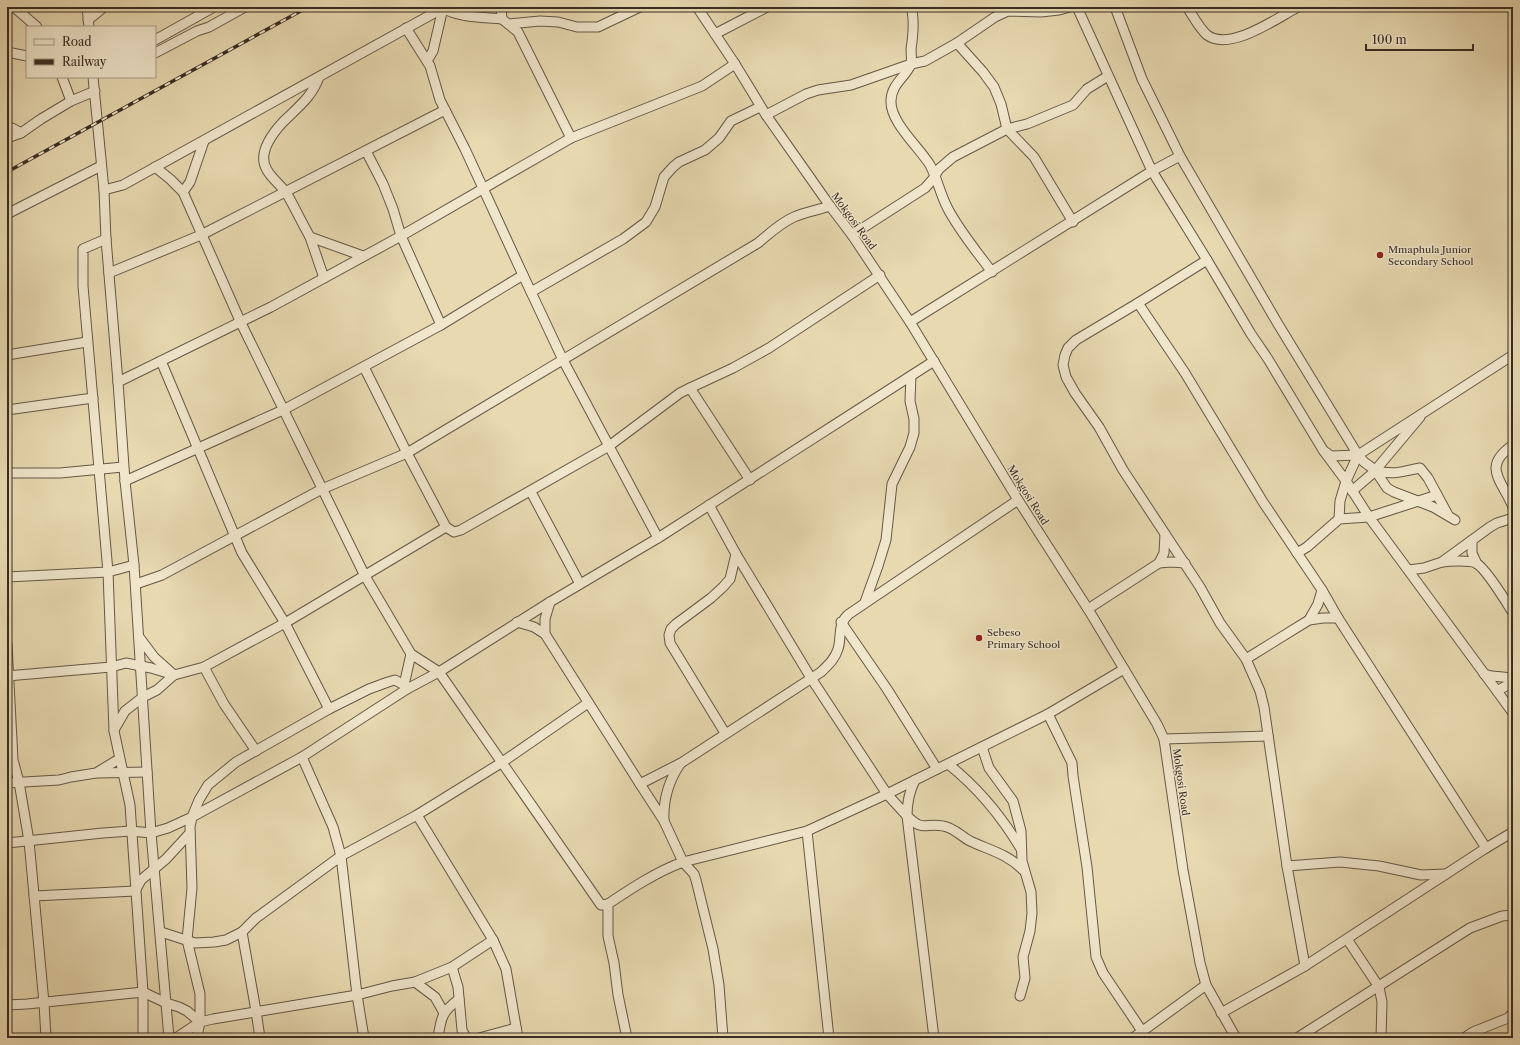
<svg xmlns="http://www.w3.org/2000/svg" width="1520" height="1045" viewBox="0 0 1520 1045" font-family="'Libre Caslon Text',serif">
  <rect width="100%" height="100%" fill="#e8d9b1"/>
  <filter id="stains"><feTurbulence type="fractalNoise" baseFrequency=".005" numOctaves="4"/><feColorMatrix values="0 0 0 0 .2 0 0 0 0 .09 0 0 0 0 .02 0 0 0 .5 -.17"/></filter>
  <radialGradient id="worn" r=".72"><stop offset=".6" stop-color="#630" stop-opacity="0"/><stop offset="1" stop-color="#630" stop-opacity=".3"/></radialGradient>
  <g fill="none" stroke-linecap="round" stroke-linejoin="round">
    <g stroke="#645846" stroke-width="11">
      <g id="minor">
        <polyline points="14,7 37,27"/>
        <polyline points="87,7 89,27"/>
        <polyline points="501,7 502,19 518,32 571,138"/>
        <polyline points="697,7 735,64 766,115 830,206 852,235 910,322 1018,500 1088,609 1157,724 1164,739 1183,870 1200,963 1206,985 1236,1038"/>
        <path d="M 911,7 C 915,20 913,36 911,49 C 911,53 912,59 911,64 C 906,77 891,84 891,101 C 890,122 919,147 930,165 C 937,178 940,193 947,207 C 958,229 977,252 992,272"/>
        <polyline points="1077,7 1152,171 1207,260 1251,334 1268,359 1323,450 1346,481 1369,517 1497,691 1513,682"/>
        <polyline points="1115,7 1142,79 1180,156 1278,324 1358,455 1364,462 1375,470 1387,488 1394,492 1433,507 1455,520"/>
        <path d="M 1187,7 C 1193,16 1199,28 1207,35 C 1230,52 1277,18 1298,7"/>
        <polyline points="88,20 104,7"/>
        <polyline points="509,24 540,21 558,22 577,27 598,27 640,7"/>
        <polyline points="715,34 767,7"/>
        <polyline points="155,40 214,7"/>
        <polyline points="957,43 983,72 994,87 1001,104 1007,129 1034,157 1073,222"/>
        <polyline points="7,52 27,56"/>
        <polyline points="155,53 197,31 209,27 245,7"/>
        <path d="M 427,61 L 433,51 L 443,8 C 460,18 483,17 502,19"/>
        <polyline points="62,77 71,101 95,91"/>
        <polyline points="93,77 104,190 106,239 118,382 125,481 134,565 151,833 169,1038"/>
        <path d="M 319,77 C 312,97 298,107 283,122 C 272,134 257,154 267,170 C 272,179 281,185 287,194 C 295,208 302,223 310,237 L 363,256"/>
        <polyline points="766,115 806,94 818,90 851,85 911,64 925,61 957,43 995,17 1008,11 1041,12 1059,10 1070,7"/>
        <polyline points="7,128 12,128 21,133"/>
        <polyline points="7,138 21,133 41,119 71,101"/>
        <polyline points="366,151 383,184 393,209 401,236 441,325"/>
        <path d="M 155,167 L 170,179 L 183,192 L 241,323 L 365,576 L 411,654 L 439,672 L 601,905 L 608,904 C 632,888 656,872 683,862 L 807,831 L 887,794 L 1048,714 L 1124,669"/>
        <polyline points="104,190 123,185 445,7"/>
        <polyline points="183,192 190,182 204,141"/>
        <polyline points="7,214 101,166"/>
        <polyline points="852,235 925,188 933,179 939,169 953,157 1007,129 1027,124 1073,105 1087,89 1108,76"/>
        <polyline points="310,237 324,278"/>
        <polyline points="106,239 83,249 83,286 108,572 114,731 130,805 143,992 143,1038"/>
        <polyline points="1207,260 1138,303 1185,373 1263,502 1322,590 1338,618 1486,848"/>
        <polyline points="109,273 201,235 445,110"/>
        <polyline points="523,275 563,360 658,538"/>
        <polyline points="531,292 623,239 646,222 655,207 664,177 673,167 679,162 705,150 719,138 731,121 760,107"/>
        <polyline points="1138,303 1076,340 1068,348 1065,355 1063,365 1066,377 1075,393 1099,427 1123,470 1200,587 1220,623 1246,659 1260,691 1264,707 1287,866 1305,966"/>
        <polyline points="910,322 1152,171 1180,156"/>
        <polyline points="7,355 87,342"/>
        <polyline points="161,361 242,553 285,623 329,709"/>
        <polyline points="364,367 407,453 446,527 454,532 461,530 609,446 680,393 690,388 750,480"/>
        <polyline points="118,382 271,307 401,236 571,138 702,86 735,64"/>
        <polyline points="690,388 733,368 769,348 880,275"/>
        <polyline points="7,410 93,398"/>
        <path d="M 1513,445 C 1481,467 1502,480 1513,507"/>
        <polyline points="1324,451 1331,456 1358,455 1513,355"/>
        <path d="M 1375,470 C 1394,476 1402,471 1420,468 L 1428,478 L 1448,515"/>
        <polyline points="7,473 60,473 123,467"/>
        <polyline points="125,481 283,410 441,325 523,275 465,149 440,100 430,66 406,28"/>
        <polyline points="1352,491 1373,473 1420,417"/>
        <polyline points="531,492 580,584"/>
        <polyline points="709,505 736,554 811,678 887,794 907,816 934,1038"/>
        <polyline points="1339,519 1340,501 1346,481 1358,455"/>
        <polyline points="1472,541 1472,553 1477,564"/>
        <polyline points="1297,553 1307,547 1339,519 1369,517 1437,495"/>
        <path d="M 1442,562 C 1450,561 1469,560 1476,563 C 1486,569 1507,603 1513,613"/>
        <polyline points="1159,563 1164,553 1165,534"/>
        <polyline points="1409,570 1424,568 1442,562 1490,527 1497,523 1513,518"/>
        <polyline points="7,577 108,572 134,565"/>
        <path d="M 136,584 L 162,575 L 322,489 L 407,453 L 758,243 C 769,234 780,223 794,217 C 805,212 818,210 830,206"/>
        <polyline points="865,602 878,566 886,540 892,484 910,447 914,433 914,419 910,401 911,376"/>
        <polyline points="1088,609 1159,563 1171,562 1185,563"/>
        <polyline points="1309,620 1318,604 1322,590"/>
        <path d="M 517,622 L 534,627 L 545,634 L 640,784 L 681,763 L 821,672 C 828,665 835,659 838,649 C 842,636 837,624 849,614 L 1018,500"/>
        <polyline points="841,622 887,689 937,769"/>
        <polyline points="545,634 545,619 550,602"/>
        <polyline points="139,637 154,657 173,674"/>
        <polyline points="7,644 13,760 19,782 29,841 44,1003 46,1038"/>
        <polyline points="1246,659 1309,620 1323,618 1338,618"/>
        <polyline points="204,667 224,704 256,751"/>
        <polyline points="1484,674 1492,676 1513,678"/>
        <polyline points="7,676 111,667 126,663 151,668 174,675"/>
        <polyline points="407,689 404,685 411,654"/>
        <polyline points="1497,691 1513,713"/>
        <polyline points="1048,714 1072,763 1073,776 1087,867 1096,957 1103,973 1142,1031"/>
        <polyline points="114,730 125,711 143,697 157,690 174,675 204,667 285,623 446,527"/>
        <polyline points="725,733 670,643 669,635 671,629 676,624 711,598 723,587 730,579 736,554"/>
        <polyline points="1164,739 1268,736"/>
        <polyline points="982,747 989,768 1013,801 1021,831 1022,861 1031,892 1032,913 1030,931 1023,957 1025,978 1020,996"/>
        <polyline points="302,757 333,827 341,856 417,815 501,763 588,703"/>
        <path d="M 948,764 C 977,787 1002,817 1021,849"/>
        <polyline points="98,773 147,772"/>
        <path d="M 915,780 C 909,792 907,802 907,816 C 924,833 925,822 943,826 C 953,827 962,837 970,841 C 989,850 1008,854 1023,870"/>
        <polyline points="7,783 59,780 71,777 96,773 119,759"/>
        <polyline points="640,784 664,821 683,862 694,874 696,880 713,949 719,985 723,1038"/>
        <polyline points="417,815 493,940 506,969 518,1038"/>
        <path d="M 664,821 C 663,800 668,782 680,764"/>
        <polyline points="807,831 829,1038"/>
        <polyline points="7,843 103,833 131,831 151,833 168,828 192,817 302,757 407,689 439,672 550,602 658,538 934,361"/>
        <polyline points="341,856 357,995 364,1038"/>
        <polyline points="1287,866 1340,862 1379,866 1421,875 1446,874"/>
        <polyline points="135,891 141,880 166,859 190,833"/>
        <polyline points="34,896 135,891"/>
        <polyline points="608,904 608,936 614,963 618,995 627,1038"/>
        <polyline points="161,932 195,943 214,942 226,940 242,932 256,918 341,856"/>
        <polyline points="242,932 256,1011 260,1038"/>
        <polyline points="1347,939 1379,987 1382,1002 1381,1038"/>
        <polyline points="452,967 458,987 462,1030 466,1038"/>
        <polyline points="415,982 435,997 444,1013"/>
        <polyline points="7,1005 27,1004 143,992 166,1003 179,1007 187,1011 200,1022"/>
        <polyline points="1221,1013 1305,966 1486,848 1513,832"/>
        <polyline points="176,1038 200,1022 213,1019 357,995 392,986 415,982 452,967 493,940"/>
        <polyline points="199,1038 198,1032 200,1022 200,994 187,940 192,888 190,827 192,817 199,800 208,785 236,762 329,709 369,689 388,682 395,680 404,685"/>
        <path d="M 438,1038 C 441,1017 442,1012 459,999"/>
        <polyline points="479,1038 516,1028"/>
        <polyline points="1133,1038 1206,985"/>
        <polyline points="1297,1038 1470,928 1502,916 1513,915"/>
        <polyline points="1464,1038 1473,1032 1508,1018 1513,1013"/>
      </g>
    </g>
    <use href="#minor" stroke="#f0e6cc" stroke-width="9"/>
    <g stroke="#382d22" stroke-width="3.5">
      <polyline id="rail" points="7,172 308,7"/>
    </g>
    <use href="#rail" stroke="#f0e6cc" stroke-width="2" stroke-dasharray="6" stroke-linecap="butt"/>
  </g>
  <g fill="#8f2418" stroke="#f0e6cc" stroke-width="1.5">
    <circle cx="1380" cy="255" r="4"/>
    <circle cx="979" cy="638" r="4"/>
  </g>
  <g text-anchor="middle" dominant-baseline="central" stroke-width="3" stroke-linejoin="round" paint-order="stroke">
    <g font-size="10" fill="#382d22" stroke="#f0e6cc">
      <text transform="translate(854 221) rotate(54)">Mokgosi Road</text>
      <text transform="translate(1028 495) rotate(58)">Mokgosi Road</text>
      <text transform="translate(1181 782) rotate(82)">Mokgosi Road</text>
    </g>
    <g font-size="10" fill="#382d22" stroke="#f0e6cc" text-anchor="start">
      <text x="1388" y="249">Mmaphula Junior<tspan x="1388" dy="12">Secondary School</tspan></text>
      <text x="987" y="632">Sebeso<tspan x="987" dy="12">Primary School</tspan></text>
    </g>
  </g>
  <rect width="1520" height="1045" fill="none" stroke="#e8d9b1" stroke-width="24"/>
  <rect x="8" y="8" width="1504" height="1029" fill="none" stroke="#382d22" stroke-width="2"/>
  <rect x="12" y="12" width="1496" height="1021" fill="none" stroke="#382d22"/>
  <rect x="26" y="26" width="130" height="52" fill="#f0e6cc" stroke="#a69c88"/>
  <rect x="34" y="39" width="20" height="6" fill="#f0e6cc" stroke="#a69c88"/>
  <text x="62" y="46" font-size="12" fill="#382d22">Road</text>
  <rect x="34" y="59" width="20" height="6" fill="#382d22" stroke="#a69c88"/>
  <text x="62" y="66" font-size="12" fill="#382d22">Railway</text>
  <path d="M1366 44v6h107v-6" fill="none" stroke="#382d22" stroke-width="2"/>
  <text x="1372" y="44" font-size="12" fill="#382d22" stroke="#f0e6cc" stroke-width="3" paint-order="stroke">100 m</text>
  <rect width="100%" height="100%" filter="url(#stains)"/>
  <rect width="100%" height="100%" fill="url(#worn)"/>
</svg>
